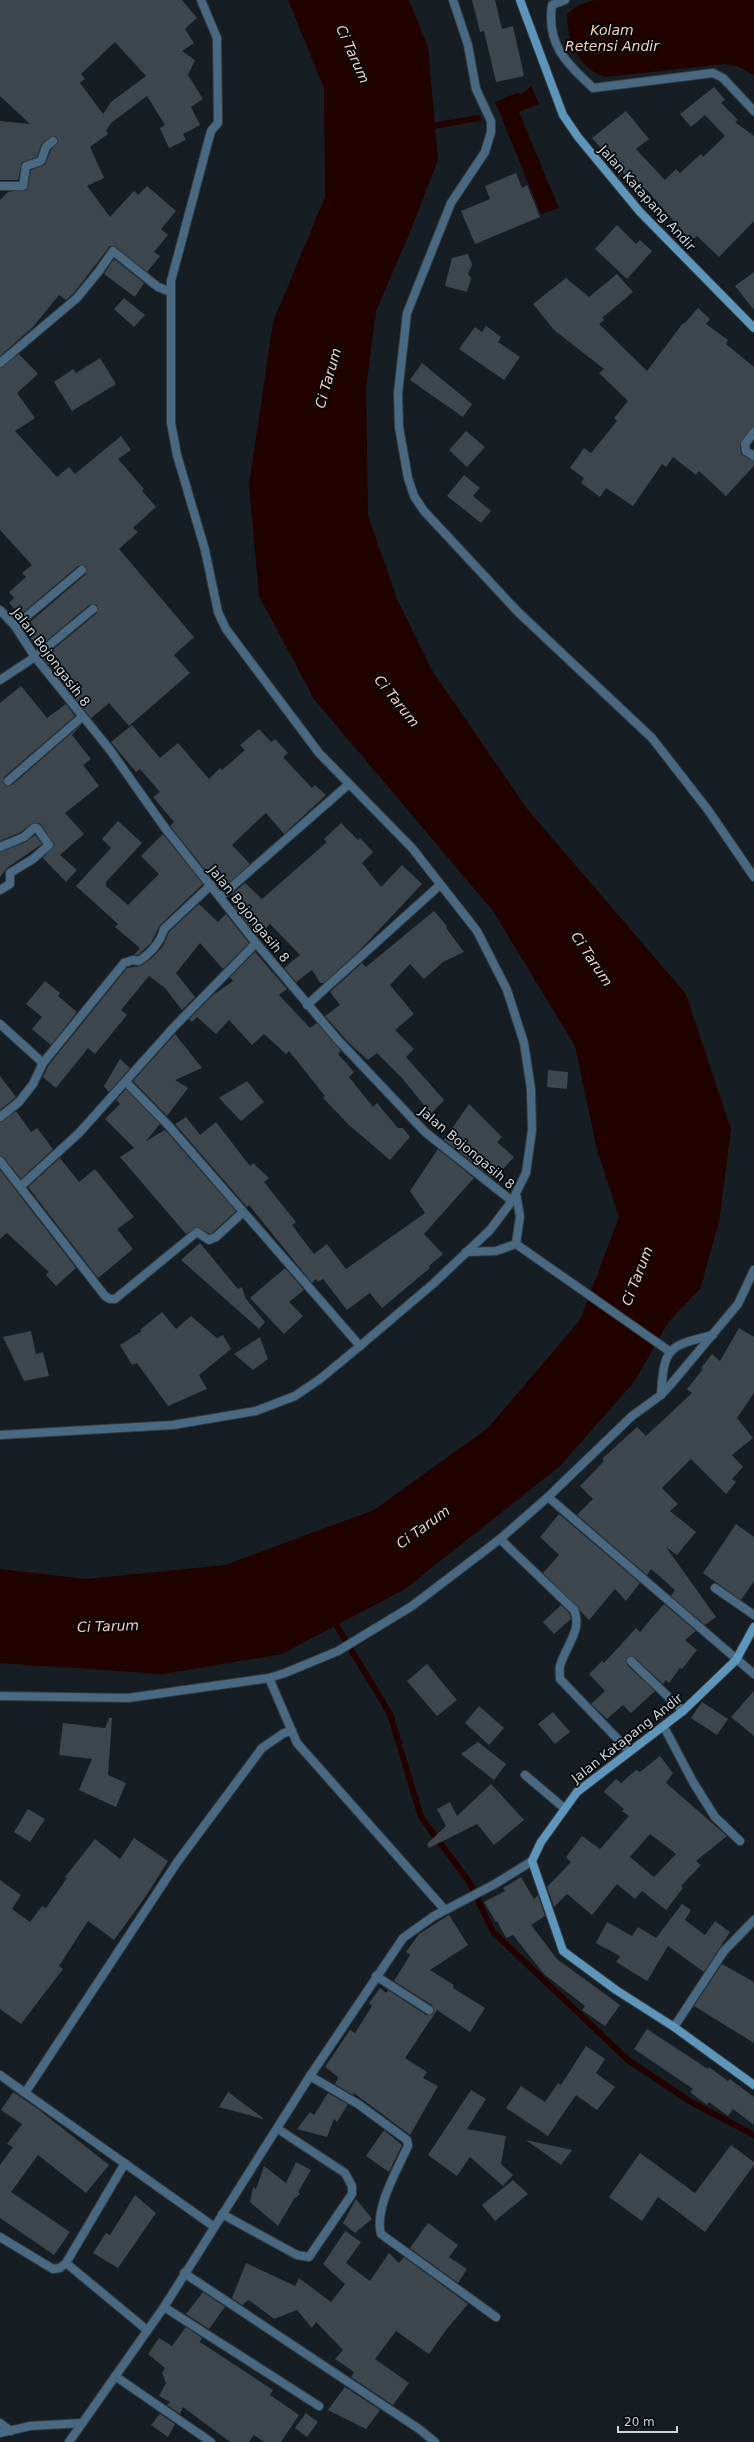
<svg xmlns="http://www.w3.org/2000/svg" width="754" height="2442" viewBox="0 0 754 2442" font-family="'DejaVu Sans',sans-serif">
  <rect width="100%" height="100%" fill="#161e24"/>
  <g fill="#200200">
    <polygon points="288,0 409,0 428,47 438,160 408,237 376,311 366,388 368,515 397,599 433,672 528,810 686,994 731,1129 719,1222 700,1289 669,1321 634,1382 560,1466 405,1589 282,1654 163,1674 0,1663 0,1569 86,1579 225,1565 374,1510 488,1428 580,1320 619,1217 597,1150 575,1046 493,911 314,699 259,596 249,485 273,322 325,197 324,88"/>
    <path d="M 597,0 L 754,0 L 754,75 L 737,66 L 725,64 L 605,77 C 578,68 567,41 567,14 C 575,6 586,1 597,0 Z"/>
    <polygon points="531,86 539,104 519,112 559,208 541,214 495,102 517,93 522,94"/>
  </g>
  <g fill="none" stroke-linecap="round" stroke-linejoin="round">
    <g stroke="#200200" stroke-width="6">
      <polyline points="428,127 478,118"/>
      <polyline points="332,1618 390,1714 421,1817 470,1883 493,1932 628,2060 691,2102 754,2135"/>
    </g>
  </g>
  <g fill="#3d464c" fill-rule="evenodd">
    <path d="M 0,0 L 182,0 L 197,18 L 185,29 L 194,43 L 182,51 L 195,60 L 188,75 L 203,99 L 191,107 L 200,125 L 183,134 L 186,140 L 169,148 L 160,128 L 165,125 L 147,96 L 111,123 L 106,131 L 108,134 L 90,147 L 104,178 L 87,186 L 110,217 L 134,191 L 138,195 L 147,186 L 176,211 L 161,229 L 168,235 L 154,252 L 160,256 L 147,272 L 116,247 L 110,246 L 73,294 L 66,300 L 59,295 L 33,327 L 0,356 L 0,200 L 8,192 L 27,189 L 31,170 L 45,165 L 51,150 L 58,140 L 55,136 L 50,137 L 41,145 L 37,157 L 22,162 L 18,180 L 0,180 L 0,121 L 30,124 L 0,96 ZM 115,42 L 146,76 L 111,102 L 103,114 L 80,83 L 85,79 L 81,74 Z"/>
    <polygon points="472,0 495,0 502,29 513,26 524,76 496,82 484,31 480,32"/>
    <polygon points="714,87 725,100 721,103 738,120 735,122 754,136 754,221 719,257 697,236 691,241 646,189 641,193 592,138 626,111 649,139 636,149 665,180 676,169 680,173 701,154 703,157 725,136 705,115 691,127 680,114"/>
    <polygon points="516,173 522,188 527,185 540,217 475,244 461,211 490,199 485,186"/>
    <polygon points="617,225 636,244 640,240 652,251 627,279 595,249"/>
    <polygon points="468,254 472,265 468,274 471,278 467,292 445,286 452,258"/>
    <polygon points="114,259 144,283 135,297 104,274"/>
    <polygon points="754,272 754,310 735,286"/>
    <polygon points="617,274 633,292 602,318 604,320 599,324 647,371 683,323 684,324 698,308 710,319 706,324 728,340 726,344 754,367 754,427 750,429 740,445 741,454 754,461 754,466 726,496 699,471 696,475 673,457 666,467 662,464 633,506 606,488 600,497 581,483 584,478 570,468 584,448 591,453 617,421 614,418 628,401 599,373 604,369 554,330 533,304 566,278 589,297"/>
    <polygon points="124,298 145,315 134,327 114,309"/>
    <polygon points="486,326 501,337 498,342 520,357 504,380 459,349 475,327 482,332"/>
    <polygon points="19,354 38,374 17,393 35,418 15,431 57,477 69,467 75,474 121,436 131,450 118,459 144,489 142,491 156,507 133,528 138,532 119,549 194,637 174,655 190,673 129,726 109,703 91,718 43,658 97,613 97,605 89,605 38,648 23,628 86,574 86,566 78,566 20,615 9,603 14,598 9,592 26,577 22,573 32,565 0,530 0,368"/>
    <polygon points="100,358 116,384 72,411 54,382 73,369 76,373"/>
    <polygon points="422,363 472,404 463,417 410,380"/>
    <polygon points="466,431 485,447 467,467 449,450"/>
    <polygon points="464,475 480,488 473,496 491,511 481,523 447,496"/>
    <polygon points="21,686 47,718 66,704 75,716 4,777 4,784 12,785 82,724 72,735 91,759 83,765 99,786 65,813 84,834 60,855 77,870 66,882 43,858 54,845 40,823 31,824 21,832 0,841 0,703"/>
    <polygon points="132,725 160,758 178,743 209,779 220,768 222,770 245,750 240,745 259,729 271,742 275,739 288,753 283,757 312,788 315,785 326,795 284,834 266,813 255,823 232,845 250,864 225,886 213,873 210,876 170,826 174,822 153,797 160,792 140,769 136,772 111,742"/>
    <polygon points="118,821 142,843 106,882 106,886 128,905 159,874 141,856 163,834 203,884 160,925 151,943 138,955 134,955 140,948 115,927 118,924 76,886 111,848 102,839"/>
    <polygon points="341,823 358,840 360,838 373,852 362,863 381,887 402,865 422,884 361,949 324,983 320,983 312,970 296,982 284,968 300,955 270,924 258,936 234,907 239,901 232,894 245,883 262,899 327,842 324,839"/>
    <polygon points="35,835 42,844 7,868 0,877 0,852 26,842"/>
    <polygon points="199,904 218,922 226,914 249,943 223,969 200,943 176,973 195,997 182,1010 165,988 149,976 121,1010 127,1015 95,1054 88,1048 56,1088 43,1077 48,1066 127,968 141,966 152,958 163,946 169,932"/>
    <polygon points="434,911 447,926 446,928 464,952 443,962 424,979 410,964 390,985 414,1014 395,1030 414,1049 406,1057 444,1100 431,1114 402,1078 377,1053 368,1060 349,1043 325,1016 340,1005 330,992 362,963 366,967"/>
    <polygon points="255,952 287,989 279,995 310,1028 317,1023 341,1051 338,1054 354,1072 349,1077 373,1107 377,1103 398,1128 403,1128 410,1137 390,1160 349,1125 323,1098 325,1096 289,1051 286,1054 264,1034 252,1045 229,1020 216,1034 197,1017 192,1022 189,1019 213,995 233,981 230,977"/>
    <polygon points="45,981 60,993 58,996 77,1012 51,1045 32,1029 42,1017 26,1004"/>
    <polygon points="175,1034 202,1068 175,1080 188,1088 167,1116 133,1081"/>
    <polygon points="120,1059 130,1068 109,1092 104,1086"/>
    <polygon points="548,1070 568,1072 567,1089 547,1087"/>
    <polygon points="0,1076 16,1097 0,1110"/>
    <polygon points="247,1081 264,1102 241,1121 219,1098"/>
    <polygon points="126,1089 160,1124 146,1141 165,1130 236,1211 212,1233 210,1234 197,1227 186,1234 120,1157 134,1148 105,1119 120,1104 116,1100"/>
    <polygon points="469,1104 502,1137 497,1142 514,1157 494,1179 444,1140"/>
    <polygon points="16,1111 31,1132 37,1128 53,1149 21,1179 4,1158 0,1156 0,1122"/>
    <polygon points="186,1117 200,1135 216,1122 250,1166 253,1163 269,1178 264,1182 296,1222 292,1225 314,1254 327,1244 346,1269 425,1213 410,1191 438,1149 474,1178 424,1234 443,1254 429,1266 430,1268 382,1308 370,1293 347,1310 323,1279 318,1282 316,1279 312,1283 249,1205 247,1207 175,1124"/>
    <polygon points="60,1158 79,1182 95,1169 134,1217 117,1229 133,1249 98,1278 28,1187"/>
    <polygon points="0,1170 76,1268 56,1286 46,1275 49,1272 7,1233 0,1239"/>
    <polygon points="200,1243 238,1289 242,1287 246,1299 265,1322 259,1329 181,1260"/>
    <polygon points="285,1268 304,1290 289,1302 303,1316 284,1334 250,1298"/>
    <polygon points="162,1312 176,1329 191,1316 217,1338 223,1335 231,1349 199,1375 207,1389 168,1406 137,1363 132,1365 120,1345 142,1331 140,1330"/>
    <polygon points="739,1328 754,1337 754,1393 737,1418 753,1438 732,1455 743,1467 732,1479 736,1482 726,1494 691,1459 662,1488 678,1504 670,1511 696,1532 677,1555 666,1547 716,1617 705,1625 671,1596 675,1590 651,1569 647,1575 577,1515 593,1499 580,1486 604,1461 602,1459 637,1427 646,1436 692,1393 687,1389 703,1369 701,1368 712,1354 720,1361"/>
    <polygon points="31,1331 36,1354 43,1352 49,1376 24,1381 3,1337"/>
    <polygon points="260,1337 268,1359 253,1370 234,1354"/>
    <polygon points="559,1514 640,1583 626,1601 615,1589 589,1620 543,1573 559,1555 540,1537"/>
    <polygon points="736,1524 754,1537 754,1581 741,1600 703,1573"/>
    <polygon points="664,1604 696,1631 685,1640 697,1650 682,1669 680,1668 669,1683 666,1680 663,1684 634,1657 627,1657 627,1665 655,1691 631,1713 623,1705 607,1719 591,1704 605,1691 589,1674 602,1661 604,1663 636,1628 640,1632"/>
    <polygon points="561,1605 569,1613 571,1619 554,1634 543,1622"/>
    <polygon points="427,1664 457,1700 437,1716 407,1681"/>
    <polygon points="754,1691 754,1736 731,1717"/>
    <polygon points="702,1702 728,1719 717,1735 691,1718"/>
    <polygon points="479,1706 504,1728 489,1745 465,1723"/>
    <polygon points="553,1712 570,1732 555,1744 538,1724"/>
    <polygon points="109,1718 112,1718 108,1775 126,1783 116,1807 79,1790 92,1759 59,1755 63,1723 105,1728"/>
    <polygon points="478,1742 506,1764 494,1780 461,1754"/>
    <path d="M 660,1756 L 673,1773 L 666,1783 L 727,1836 L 696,1861 L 701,1865 L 681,1886 L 683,1888 L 666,1910 L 642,1891 L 635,1899 L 617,1884 L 592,1915 L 567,1894 L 554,1907 L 547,1887 L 571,1862 L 566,1857 L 582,1836 L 600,1849 L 629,1816 L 622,1811 L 624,1809 L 604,1792 L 605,1790 L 616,1779 L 621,1783 L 636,1770 L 640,1772 ZM 650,1834 L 676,1854 L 654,1877 L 630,1857 Z"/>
    <polygon points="491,1784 524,1820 494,1845 477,1824 429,1848 427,1844 446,1826 437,1809 450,1802 457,1816"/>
    <polygon points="28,1809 45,1819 30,1842 14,1832"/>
    <polygon points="134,1838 168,1861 146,1896 114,1940 88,1921 59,1966 63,1969 21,2024 0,2009 0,1880 21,1895 12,1909 30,1922 42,1906 46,1908 67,1878 65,1877 95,1839 120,1859"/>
    <polygon points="521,1877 534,1899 538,1895 545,1916 531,1925 557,1959 620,2005 605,2026 582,2010 585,2006 544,1974 513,1935 506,1938 497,1921 496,1922 484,1902 505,1891 503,1888"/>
    <polygon points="682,1904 691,1910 685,1920 705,1935 715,1921 730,1932 704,1972 668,1946 647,1981 616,1962 620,1956 596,1943 607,1922 632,1936 638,1927 656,1938"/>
    <polygon points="449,1915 468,1945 430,1970 454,1985 453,1988 485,2008 470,2032 437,2010 405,2058 427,2072 423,2078 438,2086 410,2135 354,2093 353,2095 335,2084 338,2078 337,2076 325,2067 350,2030 355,2033 372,2006 369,2003 380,1988 386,1993 388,1990 426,2015 433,2013 432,2005 394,1981 410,1955 406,1952 419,1934"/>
    <polygon points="722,1964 754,1982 754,2043 694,2006"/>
    <polygon points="647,2029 708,2069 709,2067 728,2081 730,2079 754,2097 754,2125 733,2109 728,2116 709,2102 707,2105 690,2092 693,2089 634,2049"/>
    <polygon points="586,2046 605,2059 596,2073 615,2087 597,2110 576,2095 548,2136 506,2108 521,2086 545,2102 558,2083 561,2085"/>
    <polygon points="471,2090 486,2099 467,2129 506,2136 501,2164 513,2175 503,2186 470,2157 457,2176 428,2155"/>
    <polygon points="13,2092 38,2109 109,2165 86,2193 38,2155 11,2192 70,2232 54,2255 0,2218 0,2165 13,2147 7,2144 22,2124 1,2110"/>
    <polygon points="228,2092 263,2118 263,2119 219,2107"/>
    <polygon points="328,2093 348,2104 337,2122 334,2119 327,2137 297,2129 310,2112 314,2115"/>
    <polygon points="384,2130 402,2145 389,2172 366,2156"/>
    <polygon points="526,2140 572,2150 561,2165"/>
    <polygon points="731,2145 754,2162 754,2165 705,2232 658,2197 642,2221 609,2197 640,2153 695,2193"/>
    <polygon points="296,2162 311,2170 298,2192 300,2194 294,2199 278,2226 250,2202 253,2187 256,2189 264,2166 286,2183"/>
    <polygon points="513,2180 528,2194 495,2221 482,2205"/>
    <polygon points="135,2195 156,2213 118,2268 93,2253 106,2233 110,2235"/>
    <polygon points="356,2199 372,2219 355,2233 343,2223"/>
    <polygon points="428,2223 458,2245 449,2257 467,2269 458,2283 410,2248"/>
    <polygon points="345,2231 361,2242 346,2263 370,2281 389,2253 399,2263 404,2257 468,2304 446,2330 429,2354 396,2331 375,2359 409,2383 393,2405 351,2377 354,2372 335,2359 343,2350 316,2322 312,2328 297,2310 274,2319 249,2300 242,2305 232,2298 246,2263 295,2286 299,2278 331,2302 345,2284 323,2264"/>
    <polygon points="203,2292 225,2307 209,2329 186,2314"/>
    <polygon points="186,2327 202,2338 200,2342 273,2390 270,2395 299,2415 281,2442 264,2442 254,2435 249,2442 230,2442 183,2407 180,2414 167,2405 170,2402 159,2396 166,2383 162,2373 165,2368 148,2354 159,2338 172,2346"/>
    <polygon points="345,2387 380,2410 366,2429 328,2410"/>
    <polygon points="306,2413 318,2422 307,2437 295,2428"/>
    <polygon points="160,2414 175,2424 168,2437 151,2425"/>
  </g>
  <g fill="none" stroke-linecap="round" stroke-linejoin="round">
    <g stroke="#333b41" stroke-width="10">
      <g id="street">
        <polyline points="453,0 468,45 476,89 491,121 491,132 485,152 451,203 407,313 398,393 399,427 408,478 414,496 424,511 518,612 652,738 708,810 754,877"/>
        <path d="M 565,0 L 552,5 C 546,45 567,63 593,88 L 713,73 L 723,78 L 754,111"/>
        <polyline points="0,186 23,186 26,166 41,161 46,147 53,141"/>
        <polyline points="0,363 77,298 99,271 113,251 158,287 171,292"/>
        <polyline points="754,432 745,444 746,451 754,456"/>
        <polyline points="0,610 15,626 35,657 110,750 165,828 256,943 338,1040 425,1132 512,1201"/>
        <polyline points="15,626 82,570"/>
        <polyline points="0,680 35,657 93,609"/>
        <polyline points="8,781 82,717"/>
        <polyline points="0,847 24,837 34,828 37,828 49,845 33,859 10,873 10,884 0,890"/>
        <polyline points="220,897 349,784"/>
        <polyline points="307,1005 440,885"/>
        <polyline points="0,1024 43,1063"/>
        <polyline points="126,1082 168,1125 360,1346"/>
        <path d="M 0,1117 L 19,1102 L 33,1084 L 43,1063 L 124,963 L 133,960 L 139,961 C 152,952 160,943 164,929 L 211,885"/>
        <polyline points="0,1161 105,1296 110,1299 115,1299 197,1232 209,1240 216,1237 242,1213"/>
        <polyline points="21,1186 79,1133 174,1027 256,943"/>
        <polyline points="516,1194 520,1216 516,1244"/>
        <polyline points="516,1244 669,1351"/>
        <polyline points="466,1252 496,1251 516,1244"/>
        <path d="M 661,1395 C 664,1347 668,1346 713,1335"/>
        <polyline points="0,1435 173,1425 256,1411 295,1396 320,1379 360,1346 434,1283 490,1230 512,1201 526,1173 532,1130 531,1089 524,1043 507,990 477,931 412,848 319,753 226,629 218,612 205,550 177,455 171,423 171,281 211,131 218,123 217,38 201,0"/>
        <polyline points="548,1497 754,1674"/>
        <path d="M 500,1539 L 574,1610 C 583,1630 565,1647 560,1666 C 559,1670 560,1675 560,1679 L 629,1751"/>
        <polyline points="715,1588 754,1615"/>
        <polyline points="631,1661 683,1711"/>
        <polyline points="269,1678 297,1743 445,1910"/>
        <polyline points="0,1696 128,1698 269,1678 285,1673 338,1651 412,1606 500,1539 548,1497 632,1416 661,1395 672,1383 738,1304 754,1270"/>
        <polyline points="664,1727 693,1782 715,1817 740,1841"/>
        <polyline points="525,1775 564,1808"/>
        <polyline points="376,1976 429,2010"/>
        <polyline points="674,2027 724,1951 754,1920"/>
        <polyline points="0,2075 213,2226"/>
        <path d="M 310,2076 L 358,2104 L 407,2140 L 408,2146 C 397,2170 374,2209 381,2234 L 496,2317"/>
        <polyline points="25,2093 178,1861 262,1748 284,1733 292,1731"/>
        <polyline points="222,2214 297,2255 309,2257 352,2194 352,2186 345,2173 278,2129"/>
        <polyline points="0,2237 53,2269 60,2268 66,2263 125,2163"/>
        <polyline points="66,2263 147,2330"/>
        <polyline points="184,2273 419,2429 435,2442"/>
        <polyline points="164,2307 319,2406"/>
        <polyline points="115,2376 211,2442"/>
        <polyline points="0,2423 11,2431"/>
        <polyline points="0,2433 30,2426 82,2423"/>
        <polyline points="69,2442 164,2307 310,2076 403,1938 434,1916 495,1884 532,1861"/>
      </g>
    </g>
    <g stroke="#333b41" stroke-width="10">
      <g id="secondary">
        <polyline points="520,0 563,115 578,137 640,212 754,328"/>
        <polyline points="754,1627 736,1660 683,1711 577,1792 541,1842 532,1861 563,1951 616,1990 674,2027 754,2085"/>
      </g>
    </g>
    <use href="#street" stroke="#486981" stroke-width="8"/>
    <use href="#secondary" stroke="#5e95bb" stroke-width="8"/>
  </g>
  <g text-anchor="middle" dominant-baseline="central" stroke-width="3.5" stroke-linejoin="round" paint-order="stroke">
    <g font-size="13" fill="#ced4d8" stroke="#05080a">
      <text transform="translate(647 198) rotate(48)">Jalan Katapang Andir</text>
      <text transform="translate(51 657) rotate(53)">Jalan Bojongasih 8</text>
      <text transform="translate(249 914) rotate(51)">Jalan Bojongasih 8</text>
      <text transform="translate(467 1148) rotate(40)">Jalan Bojongasih 8</text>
      <text transform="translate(627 1738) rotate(-38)">Jalan Katapang Andir</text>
    </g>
    <g font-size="14" font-style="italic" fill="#f9cebd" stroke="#05080a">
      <text x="612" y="30">Kolam<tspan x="612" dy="16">Retensi Andir</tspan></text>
      <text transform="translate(353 54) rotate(66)">Ci Tarum</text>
      <text transform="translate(328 378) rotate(-74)">Ci Tarum</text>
      <text transform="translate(397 701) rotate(51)">Ci Tarum</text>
      <text transform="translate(592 959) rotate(56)">Ci Tarum</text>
      <text transform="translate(637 1276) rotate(-69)">Ci Tarum</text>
      <text transform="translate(423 1527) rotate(-36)">Ci Tarum</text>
      <text transform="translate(108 1626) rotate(-2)">Ci Tarum</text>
    </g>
  </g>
  <path d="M618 2426v6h59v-6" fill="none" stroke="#ced4d8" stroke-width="2"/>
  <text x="624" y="2426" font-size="12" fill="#ced4d8" stroke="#05080a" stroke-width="3" paint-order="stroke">20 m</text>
</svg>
